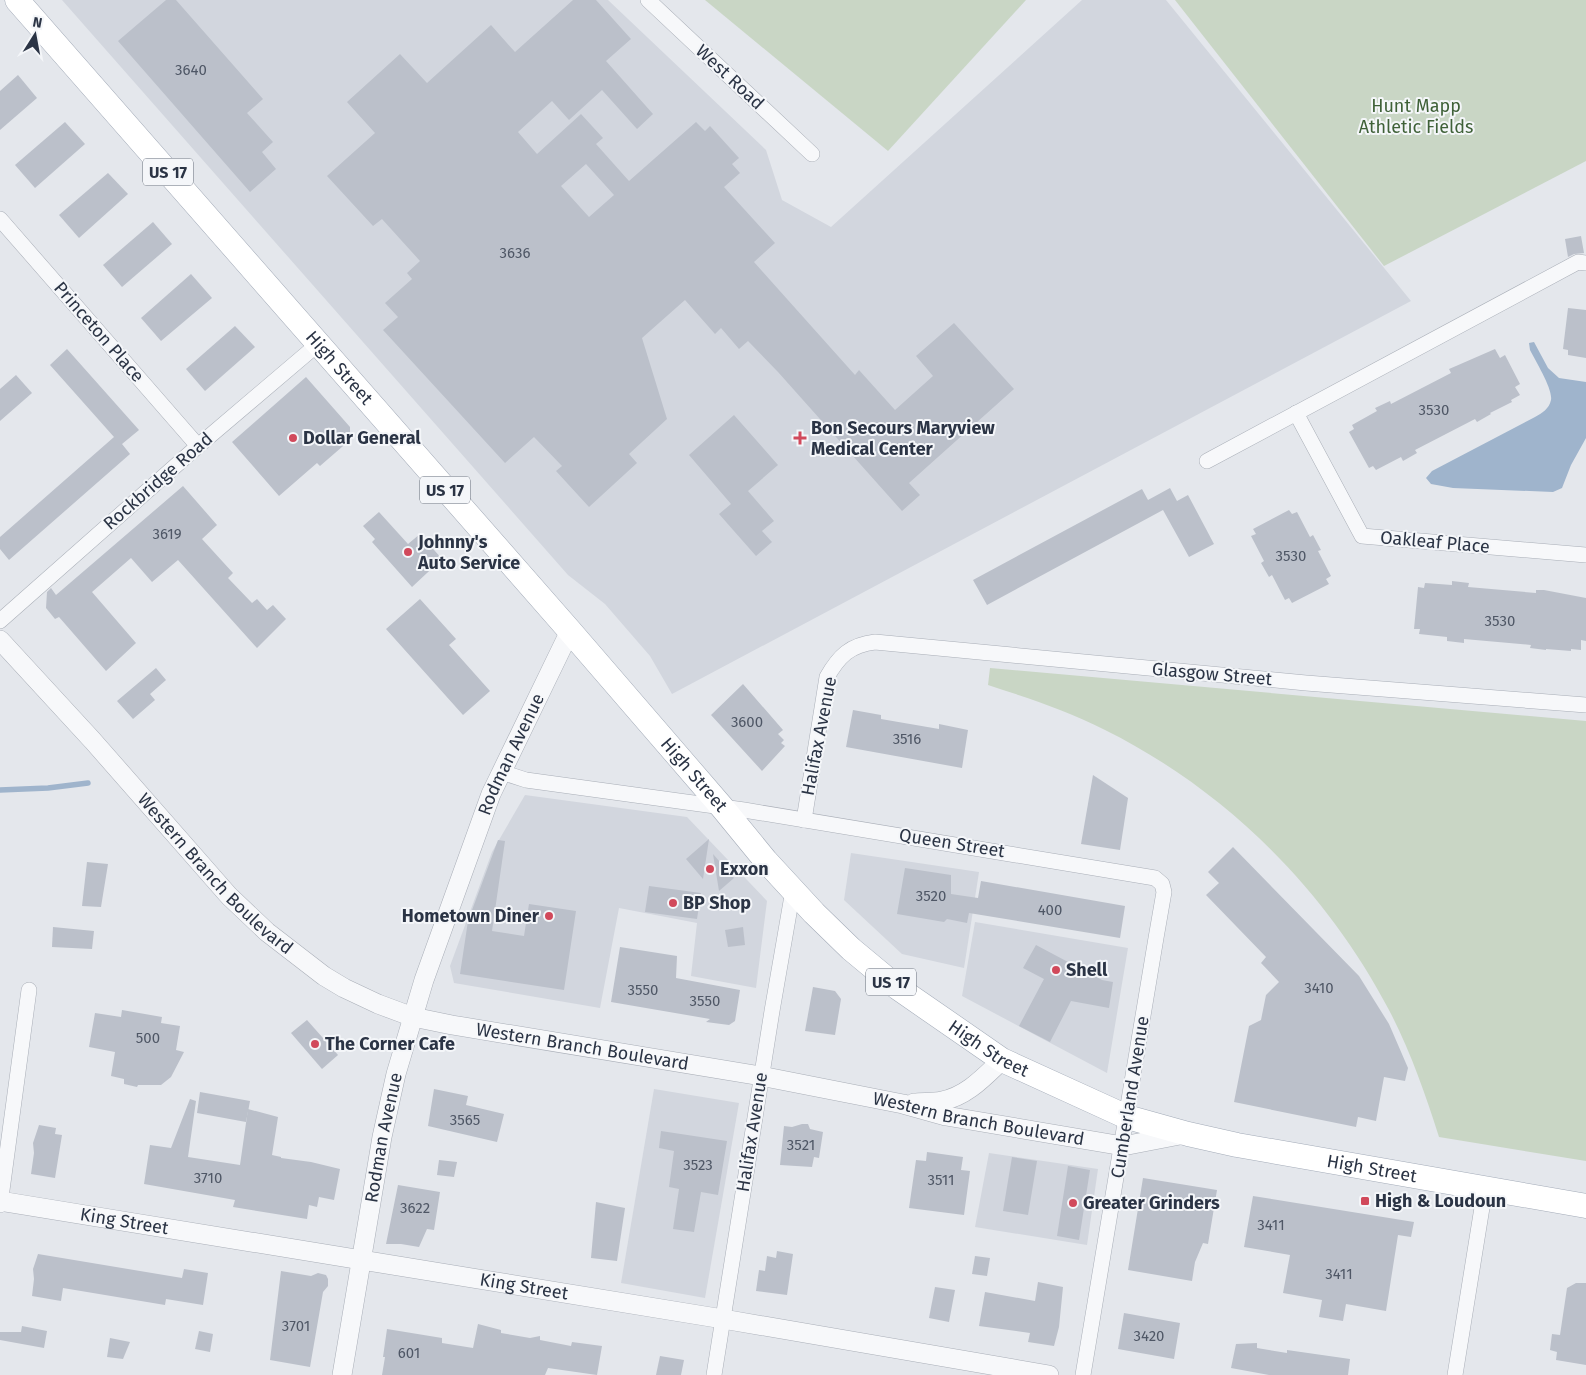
<svg xmlns="http://www.w3.org/2000/svg" width="1586" height="1375" viewBox="0 0 1586 1375" font-family="'Fira Sans',sans-serif">
  <rect width="100%" height="100%" fill="#e4e7ec"/>
  <g fill="#d2d6de">
    <polygon points="62,0 608,0 766,150 782,200 831,227 1082,0 1166,0 1411,301 672,694 650,656 605,604 568,575"/>
    <polygon points="525,795 687,817 767,901 756,988 691,976 697,923 619,908 600,1008 454,983 450,966 492,852"/>
    <polygon points="851,853 979,872 964,968 902,954 844,900"/>
    <polygon points="975,922 1128,948 1107,1073 962,996"/>
    <polygon points="654,1089 739,1103 705,1298 621,1283"/>
    <polygon points="989,1153 1098,1169 1087,1245 975,1227"/>
  </g>
  <g fill="#c9d6c5">
    <polygon points="705,0 1026,0 888,151"/>
    <polygon points="1175,0 1586,0 1586,161 1384,266"/>
    <path d="M 990,668 L 1586,721 L 1586,1161 L 1439,1137 C 1425,1093 1410,1050 1389,1010 C 1326,890 1226,790 1105,730 C 1068,711 1028,698 988,685 Z"/>
  </g>
  <path fill="#9fb4cc" d="M 1534,342 L 1548,368 L 1559,378 L 1586,382 L 1586,438 L 1571,465 L 1562,488 L 1553,492 L 1453,488 L 1431,484 L 1426,478 L 1432,471 L 1535,417 C 1542,413 1549,409 1551,400 C 1553,389 1536,362 1530,350 L 1529,343 Z"/>
  <g fill="none" stroke-linecap="round" stroke-linejoin="round">
    <polyline stroke="#9fb4cc" stroke-width="5.5" points="0,790 48,788 88,783"/>
  </g>
  <g fill="#bbc0ca" fill-rule="evenodd">
    <polygon points="166,0 176,0 263,99 247,113 273,142 262,152 276,169 250,192 118,41"/>
    <path d="M 573,0 L 596,0 L 631,39 L 606,61 L 653,114 L 637,129 L 602,90 L 569,120 L 552,101 L 518,132 L 537,154 L 581,114 L 603,138 L 596,144 L 629,181 L 696,122 L 705,131 L 710,126 L 739,158 L 732,164 L 740,173 L 724,187 L 775,243 L 754,262 L 855,375 L 859,370 L 895,410 L 933,376 L 916,356 L 954,323 L 1014,389 L 909,483 L 920,495 L 902,511 L 778,372 L 748,341 L 739,349 L 721,328 L 715,334 L 685,300 L 642,338 L 667,419 L 629,454 L 637,463 L 589,507 L 556,471 L 562,466 L 534,437 L 505,463 L 383,330 L 398,317 L 385,303 L 412,279 L 407,273 L 420,261 L 382,219 L 373,226 L 327,176 L 375,133 L 347,102 L 400,54 L 427,83 L 491,25 L 515,52 ZM 586,164 L 614,195 L 589,217 L 561,186 Z"/>
    <polygon points="18,75 37,98 0,130 0,91"/>
    <polygon points="65,122 85,144 35,188 15,165"/>
    <polygon points="108,173 128,194 79,238 59,215"/>
    <polygon points="153,222 172,244 122,287 103,265"/>
    <polygon points="1581,236 1584,253 1574,254 1568,257 1565,239"/>
    <polygon points="191,274 212,298 161,341 141,318"/>
    <polygon points="1568,308 1586,310 1586,358 1568,355 1568,350 1563,349"/>
    <polygon points="235,326 255,347 205,391 186,369"/>
    <polygon points="67,349 139,430 122,444 130,454 9,560 0,549 0,537 114,437 50,365"/>
    <polygon points="1495,349 1500,358 1505,355 1520,384 1515,387 1520,395 1511,400 1512,402 1490,413 1491,414 1477,422 1475,419 1415,450 1417,453 1403,461 1401,457 1376,470 1373,466 1369,468 1349,432 1354,429 1352,425 1377,411 1375,408 1390,401 1391,404 1451,373 1449,369 1456,366"/>
    <polygon points="16,375 32,393 0,421 0,389"/>
    <polygon points="306,377 350,427 350,440 320,466 317,463 279,496 232,442"/>
    <polygon points="734,415 778,465 748,491 774,521 762,531 772,542 756,556 719,514 731,504 689,455"/>
    <polygon points="183,486 217,525 202,539 233,573 228,578 252,603 257,599 267,610 273,605 286,619 257,648 178,560 152,582 131,558 92,592 136,643 106,671 59,617 55,619 46,608 47,592 51,588 56,595"/>
    <polygon points="1170,488 1177,501 1188,495 1214,544 1189,557 1163,510 987,605 973,580 1142,489 1148,500"/>
    <polygon points="1289,510 1292,514 1297,512 1310,537 1313,535 1321,550 1318,551 1331,576 1326,579 1329,584 1292,603 1289,598 1285,600 1272,575 1269,577 1261,563 1264,561 1251,536 1256,534 1253,529"/>
    <polygon points="379,512 408,544 420,534 442,559 412,587 372,542 375,539 363,526"/>
    <polygon points="1452,581 1469,583 1468,587 1536,593 1536,590 1544,590 1586,598 1586,641 1581,640 1581,650 1571,649 1571,651 1546,649 1546,650 1530,648 1531,645 1464,639 1464,643 1447,641 1447,637 1419,634 1420,629 1414,629 1418,587 1424,588 1425,583 1452,585"/>
    <polygon points="420,599 456,639 449,645 490,691 463,715 386,629"/>
    <polygon points="156,668 166,680 150,694 155,700 133,719 117,701"/>
    <polygon points="743,684 783,730 778,734 784,740 781,743 785,746 762,771 711,715"/>
    <polygon points="853,710 881,715 881,719 939,729 939,724 968,730 962,768 846,747"/>
    <polygon points="1093,775 1128,798 1120,850 1081,844"/>
    <polygon points="709,839 703,879 686,859"/>
    <polygon points="498,840 505,841 492,931 524,936 529,904 576,911 564,990 460,974 468,921"/>
    <polygon points="1233,847 1359,976 1389,1024 1408,1068 1405,1081 1384,1077 1376,1121 1358,1117 1356,1127 1234,1102 1249,1026 1261,1020 1266,995 1279,982 1261,963 1266,957 1206,895 1219,883 1208,872"/>
    <polygon points="713,854 734,878 719,891"/>
    <polygon points="87,862 108,864 101,907 82,906"/>
    <polygon points="905,868 951,875 951,894 978,898 981,881 1125,906 1120,938 969,913 967,923 947,919 944,922 897,914"/>
    <polygon points="649,886 701,893 697,919 645,912"/>
    <polygon points="53,927 94,931 92,949 52,947"/>
    <polygon points="743,927 745,945 728,947 725,930"/>
    <polygon points="1036,945 1102,980 1113,982 1109,1008 1071,1001 1050,1042 1019,1026 1044,979 1023,968"/>
    <polygon points="620,947 677,956 676,978 740,990 735,1021 729,1025 706,1022 710,1019 611,1002"/>
    <polygon points="813,987 835,991 841,999 835,1035 805,1031"/>
    <polygon points="122,1010 162,1017 161,1023 180,1026 176,1050 184,1052 171,1077 161,1085 138,1085 137,1087 124,1084 124,1079 111,1076 115,1052 89,1047 95,1013 121,1017"/>
    <polygon points="307,1020 338,1055 322,1069 291,1033"/>
    <polygon points="434,1089 468,1096 466,1105 504,1114 497,1142 428,1126"/>
    <polygon points="200,1092 250,1101 246,1122 197,1113"/>
    <polygon points="190,1099 196,1101 188,1157 240,1165 248,1109 278,1117 272,1155 281,1157 281,1158 311,1162 340,1169 334,1200 319,1197 317,1207 309,1205 307,1219 233,1207 235,1200 144,1184 150,1145 171,1148"/>
    <polygon points="802,1124 808,1124 810,1129 823,1132 819,1158 814,1157 812,1167 780,1165 784,1126 792,1127"/>
    <polygon points="39,1125 56,1128 55,1134 62,1135 55,1178 31,1174 34,1153 33,1143"/>
    <polygon points="661,1131 727,1141 718,1195 701,1192 694,1232 673,1229 679,1189 669,1187 674,1151 659,1148"/>
    <polygon points="927,1152 963,1157 961,1170 970,1171 964,1215 909,1208 916,1160 926,1161"/>
    <polygon points="1012,1157 1037,1161 1028,1215 1003,1211"/>
    <polygon points="439,1160 457,1162 454,1177 437,1175"/>
    <polygon points="1068,1166 1090,1170 1079,1240 1057,1236"/>
    <polygon points="1143,1178 1217,1190 1208,1244 1203,1243 1195,1262 1192,1281 1128,1270"/>
    <polygon points="398,1185 440,1192 434,1230 427,1229 419,1247 401,1244 386,1244"/>
    <polygon points="1253,1196 1414,1222 1411,1237 1398,1235 1386,1311 1346,1304 1343,1321 1319,1317 1322,1300 1283,1293 1290,1255 1244,1247"/>
    <polygon points="596,1202 625,1208 617,1261 591,1258"/>
    <polygon points="777,1251 793,1254 787,1295 756,1291 759,1270 765,1271 767,1256 776,1258"/>
    <polygon points="38,1254 182,1278 184,1269 208,1273 203,1305 166,1299 165,1305 63,1288 61,1301 32,1296 34,1279 33,1269"/>
    <polygon points="975,1256 990,1258 987,1276 972,1274"/>
    <polygon points="281,1271 311,1276 318,1273 326,1275 328,1279 328,1286 323,1292 310,1367 270,1360"/>
    <polygon points="1038,1282 1063,1287 1059,1327 1054,1346 1028,1342 1030,1333 979,1326 985,1292 1035,1301"/>
    <polygon points="1576,1283 1586,1283 1586,1365 1556,1360 1557,1352 1550,1350 1552,1334 1560,1335 1567,1288"/>
    <polygon points="935,1287 955,1290 949,1322 929,1318"/>
    <polygon points="1124,1313 1180,1323 1174,1359 1118,1349"/>
    <polygon points="478,1324 501,1330 501,1333 530,1338 540,1336 540,1340 571,1346 572,1342 602,1346 597,1375 548,1368 545,1375 382,1375 385,1357 383,1357 387,1329 442,1338 442,1343 473,1348"/>
    <polygon points="22,1326 47,1331 44,1348 0,1340 0,1332 21,1332"/>
    <polygon points="199,1331 213,1334 210,1352 195,1349"/>
    <polygon points="110,1338 130,1342 123,1359 107,1357"/>
    <polygon points="1257,1343 1257,1348 1287,1353 1287,1350 1350,1359 1348,1375 1269,1375 1231,1368 1236,1344"/>
    <polygon points="660,1356 684,1360 681,1375 656,1375"/>
  </g>
  <g fill="none" stroke-linecap="round" stroke-linejoin="round">
    <g stroke="#a9aeb7" stroke-width="16">
      <g id="minor">
        <polyline points="648,0 812,154"/>
        <polyline points="0,219 198,446"/>
        <polyline points="1296,413 1362,536 1586,555"/>
        <polyline points="1207,461 1578,262 1586,263"/>
        <polyline points="0,621 198,446 318,344"/>
        <polyline points="501,772 526,780 744,810 1155,878 1162,884 1164,892 1156,938 1083,1375"/>
        <path d="M 804,820 L 827,677 C 839,656 850,645 875,642 L 1306,683 L 1586,705"/>
        <polyline points="0,1205 29,990"/>
        <polyline points="714,1375 772,1011 793,890"/>
        <polyline points="1455,1375 1485,1189"/>
      </g>
    </g>
    <g stroke="#a9aeb7" stroke-width="20">
      <g id="tertiary">
        <path id="s1" d="M 0,640 L 93,741 L 229,896 L 267,932 L 324,976 L 344,988 L 378,1004 L 413,1017 L 452,1025 L 761,1076 L 903,1104 L 946,1116 L 1123,1146 L 1185,1134"/>
        <path d="M 914,1103 C 923,1102 933,1103 942,1101 C 967,1096 984,1077 1002,1060"/>
        <path id="s2" d="M 0,1201 L 723,1319 L 1049,1375"/>
        <path id="s3" d="M 342,1375 L 382,1137 L 396,1074 L 424,980 L 491,794 L 570,631"/>
      </g>
    </g>
    <g stroke="#a3abb8" stroke-width="25">
      <g id="primary">
        <path id="s4" d="M 17,0 L 570,631 L 721,806 L 766,861 L 814,913 L 851,949 L 898,988 L 1002,1060 L 1127,1117 L 1188,1134 L 1237,1145 L 1586,1206"/>
      </g>
    </g>
    <use href="#minor" stroke="#f7f8fa" stroke-width="15"/>
    <use href="#tertiary" stroke="#f7f8fa" stroke-width="19"/>
    <use href="#primary" stroke="#fff" stroke-width="24"/>
  </g>
  <g fill="#d1495b" stroke="#f4f6f9" stroke-width="2">
    <circle cx="293" cy="438" r="5"/>
    <path d="M797.5 430.5h5v5h5v5h-5v5h-5v-5h-5v-5h5z"/>
    <circle cx="408" cy="552" r="5"/>
    <circle cx="710" cy="869" r="5"/>
    <circle cx="673" cy="903" r="5"/>
    <circle cx="549" cy="916" r="5"/>
    <circle cx="1056" cy="970" r="5"/>
    <circle cx="315" cy="1044" r="5"/>
    <rect x="1360" y="1196" width="10" height="10" rx="2.5"/>
    <circle cx="1073" cy="1203" r="5"/>
  </g>
  <g text-anchor="middle" dominant-baseline="central" stroke-width="4" stroke-linejoin="round" paint-order="stroke">
    <g font-size="15" fill="#4f5766">
      <text x="191" y="70">3640</text>
      <text x="515" y="253">3636</text>
      <text x="1434" y="410">3530</text>
      <text x="167" y="534">3619</text>
      <text x="1291" y="556">3530</text>
      <text x="1500" y="621">3530</text>
      <text x="747" y="722">3600</text>
      <text x="907" y="739">3516</text>
      <text x="931" y="896">3520</text>
      <text x="1050" y="910">400</text>
      <text x="1319" y="988">3410</text>
      <text x="643" y="990">3550</text>
      <text x="705" y="1001">3550</text>
      <text x="148" y="1038">500</text>
      <text x="465" y="1120">3565</text>
      <text x="801" y="1145">3521</text>
      <text x="698" y="1165">3523</text>
      <text x="208" y="1178">3710</text>
      <text x="941" y="1180">3511</text>
      <text x="415" y="1208">3622</text>
      <text x="1271" y="1225">3411</text>
      <text x="1339" y="1274">3411</text>
      <text x="296" y="1326">3701</text>
      <text x="1149" y="1336">3420</text>
      <text x="409" y="1353">601</text>
    </g>
    <g fill="#f4f6f9" stroke="#676e7b" stroke-width="1">
      <rect x="143" y="158.5" width="50" height="27" rx="4"/>
      <rect x="420" y="476.5" width="50" height="27" rx="4"/>
      <rect x="866" y="968.5" width="50" height="27" rx="4"/>
    </g>
    <g font-size="16" font-weight="bold" fill="#2b3445">
      <text x="168" y="172">US 17</text>
      <text x="445" y="490">US 17</text>
      <text x="891" y="982">US 17</text>
    </g>
    <g font-size="18" fill="#2b3445" stroke="#f4f6f9">
      <text transform="translate(730 77) rotate(43)">West Road</text>
      <text transform="translate(99 332) rotate(49)">Princeton Place</text>
      <text stroke="none"><textPath href="#s4" startOffset="489">High Street</textPath></text>
      <text transform="translate(158 481) rotate(-41)">Rockbridge Road</text>
      <text transform="translate(1435 542) rotate(5)">Oakleaf Place</text>
      <text transform="translate(1212 674) rotate(5)">Glasgow Street</text>
      <text transform="translate(819 736) rotate(-79)">Halifax Avenue</text>
      <text stroke="none"><textPath href="#s3" startOffset="646">Rodman Avenue</textPath></text>
      <text stroke="none"><textPath href="#s4" startOffset="1029">High Street</textPath></text>
      <text transform="translate(952 843) rotate(9)">Queen Street</text>
      <text stroke="none"><textPath href="#s1" startOffset="318">Western Branch Boulevard</textPath></text>
      <text stroke="none"><textPath href="#s1" startOffset="738">Western Branch Boulevard</textPath></text>
      <text stroke="none"><textPath href="#s4" startOffset="1434">High Street</textPath></text>
      <text transform="translate(1130 1097) rotate(-81)">Cumberland Avenue</text>
      <text stroke="none"><textPath href="#s1" startOffset="1141">Western Branch Boulevard</textPath></text>
      <text transform="translate(752 1132) rotate(-81)">Halifax Avenue</text>
      <text stroke="none"><textPath href="#s3" startOffset="241">Rodman Avenue</textPath></text>
      <text stroke="none"><textPath href="#s4" startOffset="1839">High Street</textPath></text>
      <text stroke="none"><textPath href="#s2" startOffset="126">King Street</textPath></text>
      <text stroke="none"><textPath href="#s2" startOffset="531">King Street</textPath></text>
    </g>
    <g font-size="18" fill="#3f6138" stroke="#f4f6f9">
      <text x="1416" y="106">Hunt Mapp<tspan x="1416" dy="21">Athletic Fields</tspan></text>
    </g>
    <g font-size="18" font-weight="bold" fill="#2b3445" stroke="#f4f6f9" text-anchor="start">
      <text x="811" y="428">Bon Secours Maryview<tspan x="811" dy="21">Medical Center</tspan></text>
      <text x="303" y="438">Dollar General</text>
      <text x="418" y="542">Johnny's<tspan x="418" dy="21">Auto Service</tspan></text>
      <text x="720" y="869">Exxon</text>
      <text x="683" y="903">BP Shop</text>
      <text x="539" y="916" text-anchor="end">Hometown Diner</text>
      <text x="1066" y="970">Shell</text>
      <text x="325" y="1044">The Corner Cafe</text>
      <text x="1375" y="1201">High &amp; Loudoun</text>
      <text x="1083" y="1203">Greater Grinders</text>
    </g>
  </g>
  <g transform="translate(35 35) rotate(11)" stroke="#f4f6f9" stroke-width="4" paint-order="stroke">
  <path d="M0-4L9 19L0 12L-9 19Z" fill="#2b3445"/>
  <text y="-8" font-size="14" font-weight="bold" text-anchor="middle" fill="#2b3445">N</text>
  </g>
</svg>
